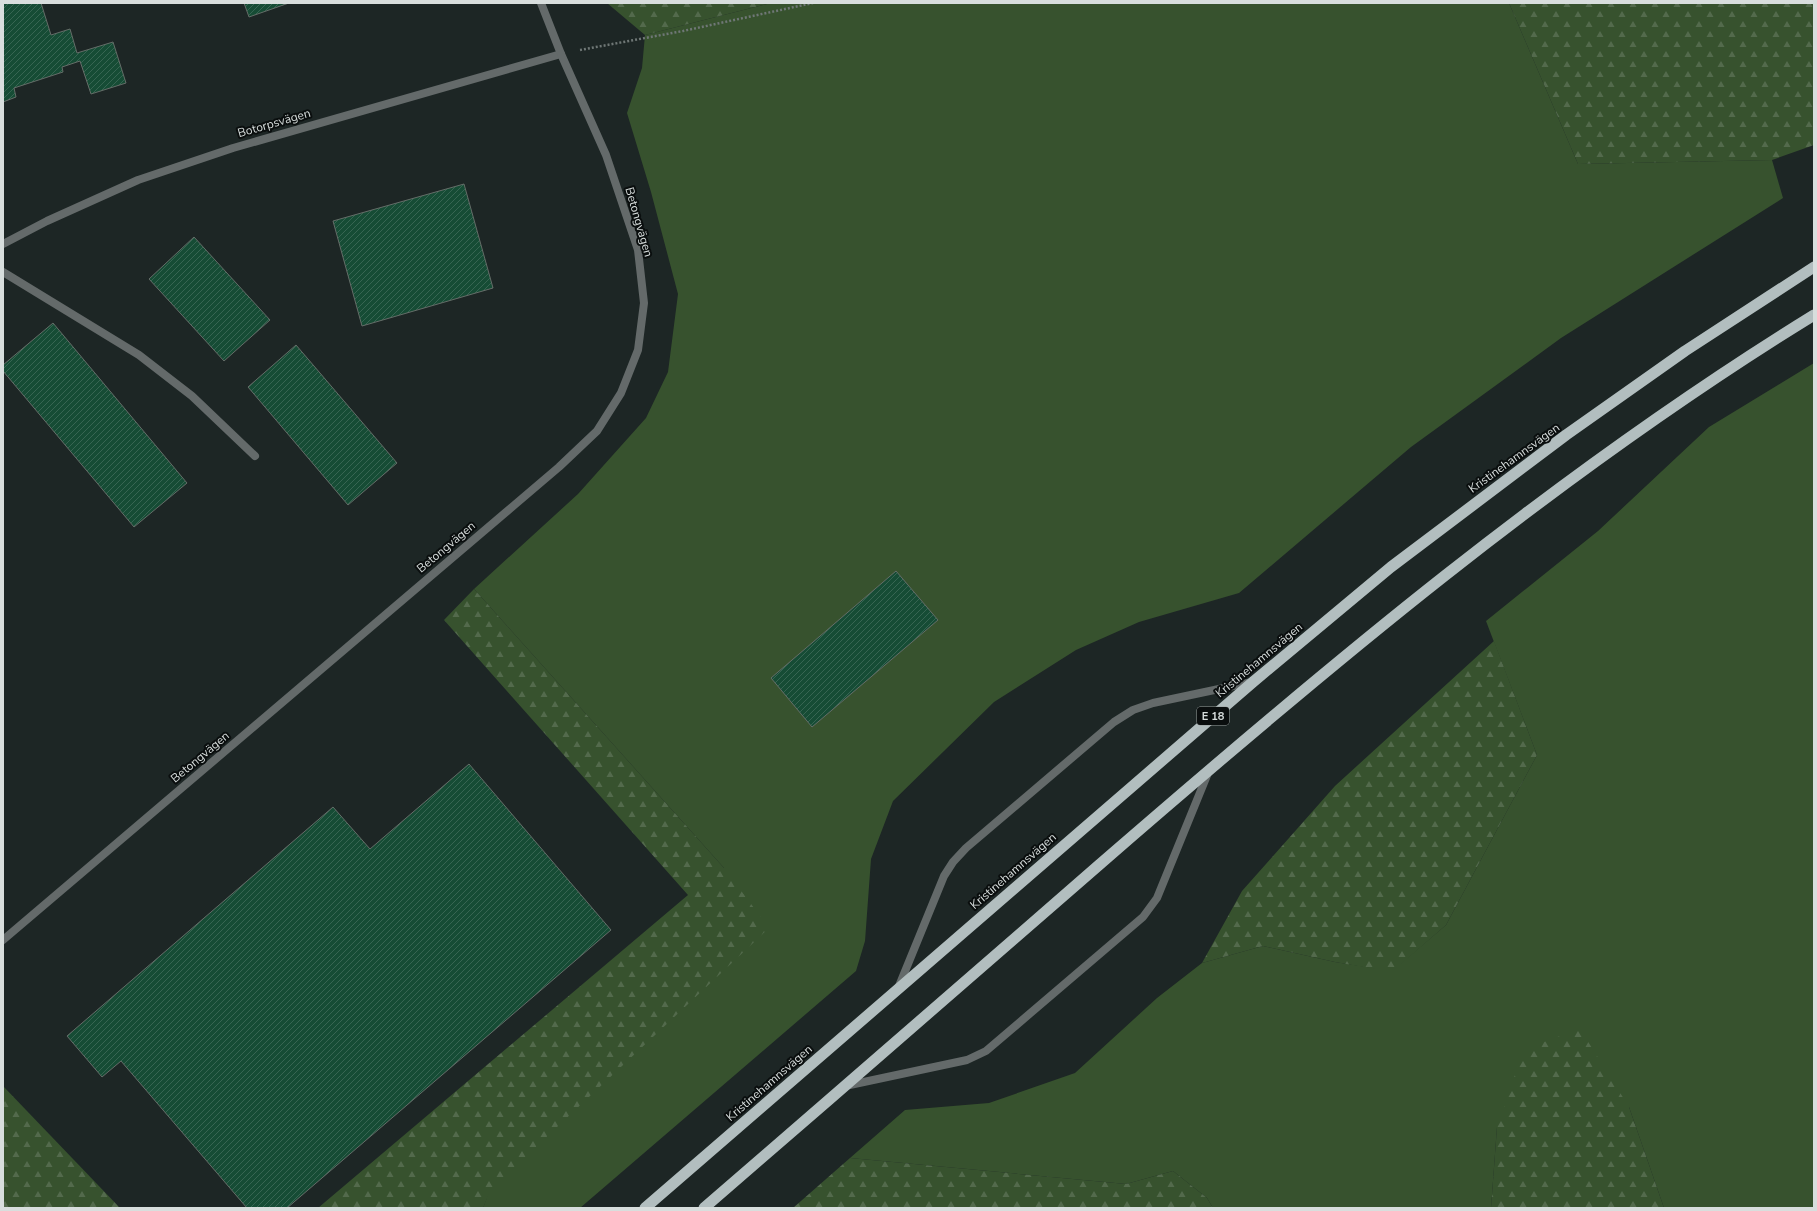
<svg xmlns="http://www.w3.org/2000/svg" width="1817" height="1211" viewBox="0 0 1817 1211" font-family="'Nunito Sans',sans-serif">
  <defs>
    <pattern id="forest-firs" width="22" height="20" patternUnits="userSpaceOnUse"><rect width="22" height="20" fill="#37522e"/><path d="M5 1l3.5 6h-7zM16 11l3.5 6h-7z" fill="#536a4c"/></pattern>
    <pattern id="building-hatch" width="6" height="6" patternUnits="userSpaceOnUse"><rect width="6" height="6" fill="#164c35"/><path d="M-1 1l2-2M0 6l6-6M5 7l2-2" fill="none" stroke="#376552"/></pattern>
  </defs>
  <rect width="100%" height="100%" fill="#1d2625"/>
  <g fill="#37522e">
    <polygon points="771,3 1509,3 1578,164 1772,160 1783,198 1561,338 1411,447 1239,593 1139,622 1076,650 994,702 893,801 871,859 865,941 856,971 580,1208 483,1208 490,1189 724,868 474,589 578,494 646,418 668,372 678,294 651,192 627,113 642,68 645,35"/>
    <polygon points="1814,363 1814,1208 1664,1208 1629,1107 1497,1127 1491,1208 1213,1208 1207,1198 1173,1171 1126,1184 850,1158 905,1110 989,1103 1075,1073 1157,998 1202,963 1263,946 1335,962 1392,971 1446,925 1537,755 1486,621 1598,531 1709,427"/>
  </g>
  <g fill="url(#forest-firs)">
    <polygon points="607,3 771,3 645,35"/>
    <polygon points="1509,3 1814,3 1814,145 1772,160 1578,164"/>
    <polygon points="474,589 724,868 769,928 491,1189 483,1208 318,1208 688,895 444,620"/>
    <polygon points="1494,641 1537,755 1446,925 1392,972 1335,962 1263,946 1202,963 1242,891 1335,786"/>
    <polygon points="1580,1029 1629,1107 1664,1208 1491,1208 1497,1127 1524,1049"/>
    <polygon points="3,1086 120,1208 3,1208"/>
    <polygon points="850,1158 1126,1184 1173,1171 1207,1198 1213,1208 793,1208"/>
  </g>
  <g fill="url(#building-hatch)" stroke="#646d68">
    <polygon points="3,3 41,3 51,35 70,29 77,53 113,42 126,83 91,94 80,61 62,67 63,72 14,88 16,97 3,102"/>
    <polygon points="244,3 289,3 249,17"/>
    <polygon points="464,184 493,288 362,326 333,221"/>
    <polygon points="194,237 270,320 224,361 149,279"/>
    <polygon points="53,323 187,483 134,527 3,371 3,365"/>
    <polygon points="296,345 397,463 348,505 248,387"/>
    <polygon points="896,571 938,620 812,727 771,678"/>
    <polygon points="469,764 611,930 287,1208 247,1208 121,1061 102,1077 67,1036 333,807 370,849"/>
  </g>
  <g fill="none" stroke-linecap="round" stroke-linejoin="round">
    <polyline stroke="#6f7776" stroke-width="2.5" stroke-dasharray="2 2" stroke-linecap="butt" points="580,50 683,31 813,3"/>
    <g stroke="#646a6a" stroke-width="8">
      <polyline points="3,272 139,355 192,396 255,456"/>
      <polyline points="899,986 944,876 953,862 966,848 1114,722 1133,710 1153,703 1252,682"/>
      <polyline points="845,1086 967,1060 986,1051 1143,917 1157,898 1208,773"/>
    </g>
    <g stroke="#646a6a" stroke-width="8">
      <polyline points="3,244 47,221 138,180 233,148 561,54"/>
      <polyline points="3,940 559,467 597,431 621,393 638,350 644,303 638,250 606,155 561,54 541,3"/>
    </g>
    <g stroke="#b2bebf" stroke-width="11">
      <polyline points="645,1208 1253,682 1391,567 1566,435 1685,351 1814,267"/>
      <path d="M 704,1208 C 836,1094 968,979 1099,865 C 1327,667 1556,474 1814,315"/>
    </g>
  </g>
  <g text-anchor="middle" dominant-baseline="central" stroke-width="4" stroke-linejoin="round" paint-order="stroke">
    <rect fill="#0a0e0e" stroke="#9aa09f" stroke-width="1" x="1197" y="707" width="32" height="18" rx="3"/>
    <g font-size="11" font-weight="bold" fill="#d8dedd">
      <text x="1213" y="716">E 18</text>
    </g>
    <g font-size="12" fill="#d8dedd" stroke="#0a0e0e">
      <text transform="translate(274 123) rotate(-16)">Botorpsvägen</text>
      <text transform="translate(639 222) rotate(74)">Betongvägen</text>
      <text transform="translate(1514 458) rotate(-36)">Kristinehamnsvägen</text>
      <text transform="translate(446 547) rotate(-40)">Betongvägen</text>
      <text transform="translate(1259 660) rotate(-40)">Kristinehamnsvägen</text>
      <text transform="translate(200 757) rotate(-40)">Betongvägen</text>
      <text transform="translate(1013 871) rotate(-41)">Kristinehamnsvägen</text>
      <text transform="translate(769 1083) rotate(-41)">Kristinehamnsvägen</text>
    </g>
  </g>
  <rect width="1817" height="1211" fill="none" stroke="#d8dedd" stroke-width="8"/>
</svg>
